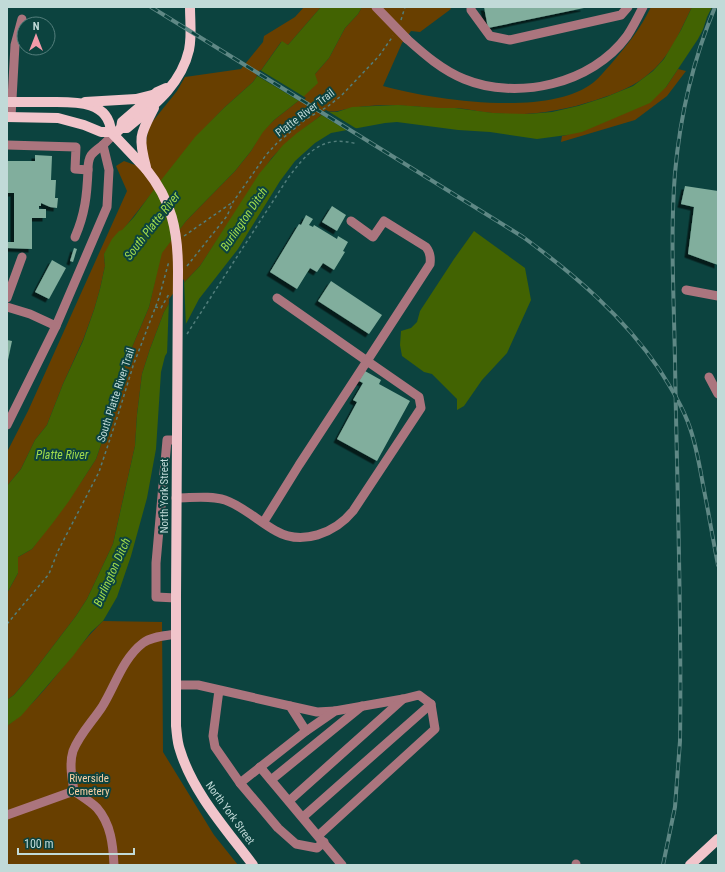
<svg xmlns="http://www.w3.org/2000/svg" width="725" height="872" viewBox="0 0 725 872" font-family="'Roboto Condensed',sans-serif">
  <defs>
    <filter id="shadow"><feDropShadow dx="-3.5" dy="3.5" stdDeviation="0" flood-color="#0009"/></filter>
  </defs>
  <rect width="100%" height="100%" fill="#0c433f"/>
  <g fill="#683f00">
    <polygon points="304,7 321,7 288,45 281,42 253,82 225,107 196,137 104,254 105,266 100,289 94,310 83,340 63,384 47,425 35,440 21,469 7,486 7,452 28,411 127,191 116,166 124,161 146,169 145,147 149,126 177,91 185,77 241,69 263,42 264,36 295,17"/>
    <path d="M 362,7 L 450,7 L 451,9 L 420,32 L 411,31 L 402,43 L 383,86 C 434,100 550,118 594,82 C 600,77 605,70 611,64 C 628,44 639,31 651,7 L 692,7 C 681,29 671,55 652,71 C 636,86 617,93 596,100 C 562,111 528,117 492,113 C 480,112 468,109 456,108 C 448,108 440,109 431,108 C 398,105 371,103 338,111 C 334,112 330,111 326,112 C 322,114 317,119 314,121 C 298,133 284,144 271,159 L 200,266 L 177,290 L 164,312 L 150,349 L 142,374 L 137,415 L 135,446 L 113,544 L 87,599 L 76,616 L 31,675 L 14,695 L 7,700 L 7,593 L 18,573 L 18,557 L 32,549 L 83,479 L 96,459 L 114,407 L 127,359 L 149,307 L 161,253 L 186,221 L 235,171 L 251,151 L 262,132 L 274,120 L 302,98 L 315,74 L 329,58 L 345,28 L 358,14 Z"/>
    <polygon points="678,69 686,71 667,96 635,120 561,142 562,136 567,135 666,87"/>
    <path d="M 103,621 L 162,622 L 163,752 L 214,835 L 238,865 L 7,865 L 7,726 C 45,697 69,654 103,621 Z"/>
  </g>
  <g fill="#426302">
    <polygon points="321,7 362,7 358,14 345,28 329,58 315,74 318,83 302,98 274,120 263,132 251,151 235,171 186,221 162,253 149,307 127,359 114,407 96,459 69,501 52,524 32,549 18,557 18,573 7,593 7,486 21,469 35,440 47,425 63,384 83,341 94,310 100,289 105,266 104,254 112,239 119,231 122,230 134,217 158,184 195,137 225,107 253,82 282,41 288,45"/>
    <polygon points="692,7 715,7 698,39 666,87 650,103 582,132 567,135 537,139 490,132 458,130 397,122 385,123 331,133 315,143 295,161 280,181 238,249 199,299 187,322 165,356 161,372 156,449 147,498 131,556 117,597 103,621 91,632 73,656 21,716 7,726 7,700 14,695 31,675 76,616 87,599 113,544 135,446 137,415 142,374 150,349 164,312 177,290 200,266 259,174 283,145 297,133 326,112 337,112 352,107 398,105 438,108 455,108 493,113 528,114 552,112 578,106 606,97 633,86 653,71 664,59 681,30"/>
    <polygon points="474,231 525,268 531,300 507,353 482,380 464,406 457,410 457,399 432,374 424,372 402,356 400,345 401,331 411,328 417,322 420,311 454,259"/>
  </g>
  <g fill="#0c433f">
    <polygon points="712,7 717,7 700,39 707,17"/>
    <polygon points="260,70 306,98 301,102 256,75"/>
    <polygon points="326,110 357,129 348,131 320,114"/>
    <polygon points="184,279 186,328 167,355 169,299"/>
  </g>
  <g fill="#81ae9d" filter="url(#shadow)">
    <polygon points="484,7 584,7 584,8 488,28"/>
    <polygon points="35,155 52,156 51,180 56,180 55,198 58,198 57,208 50,207 41,203 41,206 39,206 39,209 46,209 46,218 32,218 32,249 7,248 7,242 14,242 14,193 7,193 7,161 35,161"/>
    <polygon points="685,186 718,191 718,265 688,254 694,207 681,204"/>
    <polygon points="332,206 346,215 337,231 322,222"/>
    <polygon points="306,215 313,219 309,225 313,227 314,225 337,239 338,236 348,242 343,251 345,252 334,270 323,263 317,272 310,268 297,289 270,272 299,224 301,225"/>
    <polygon points="74,248 77,249 73,262 70,261"/>
    <polygon points="52,260 66,268 49,299 35,292"/>
    <polygon points="331,281 382,315 369,334 318,301"/>
    <polygon points="7,340 12,341 8,360 7,360"/>
    <polygon points="365,371 381,380 379,384 410,401 377,461 337,439 357,402 353,400 363,383 359,381"/>
  </g>
  <g fill="none" stroke-linecap="round" stroke-linejoin="round">
    <g stroke="#527e7b" stroke-width="1.5" stroke-dasharray="3 3" stroke-linecap="butt">
      <polyline points="401,20 405,7"/>
      <polyline points="184,236 233,202"/>
      <polyline points="187,266 227,216 233,202 266,155 277,143 306,119 327,107 341,96 379,56 393,36"/>
      <polyline points="155,307 161,308 169,294"/>
      <path d="M 187,334 L 288,178 C 307,153 322,134 357,144"/>
      <polyline points="7,624 49,574 58,551 99,472 118,415 133,366 159,298 169,261"/>
    </g>
    <g stroke="#ab757e" stroke-width="9">
      <polyline points="471,7 471,10 490,36 510,40 621,15 628,7"/>
      <path d="M 407,39 C 425,55 442,70 464,79 C 517,101 592,84 627,36 C 633,27 638,17 643,7"/>
      <polyline points="11,117 15,45 22,19"/>
      <path d="M 7,145 L 76,147 L 75,169 L 88,170 C 87,195 85,214 75,237"/>
      <path d="M 88,170 C 88,155 92,153 103,145"/>
      <polyline points="686,290 718,296"/>
      <polyline points="7,298 22,257"/>
      <path d="M 277,298 L 367,361 L 430,264 C 431,257 430,252 426,247 L 384,221 L 373,237 L 351,221"/>
      <polyline points="7,307 30,314 56,326 107,207 109,170 103,145 113,135"/>
      <polyline points="709,377 718,394"/>
      <polyline points="7,425 56,326"/>
      <path d="M 176,498 C 192,498 210,495 225,500 C 241,505 261,523 276,531 C 302,546 335,533 353,511 L 421,408 L 419,397 L 367,361 L 299,465 L 263,523"/>
      <polyline points="176,598 156,597 156,563 167,440 177,440"/>
      <polyline points="176,685 198,685 290,706 306,731 240,783 215,747 213,736 219,690"/>
      <polyline points="290,706 317,712 335,711"/>
      <polyline points="306,731 335,711 403,699 419,695 431,704 435,729 319,835"/>
      <polyline points="260,767 342,865"/>
      <polyline points="271,780 362,706"/>
      <polyline points="240,783 278,828 296,844 317,848 324,842"/>
      <path d="M 74,791 C 72,778 69,764 73,751 C 79,735 92,722 102,707 C 115,686 123,658 143,643 C 152,636 165,636 176,634"/>
      <polyline points="289,801 403,699"/>
      <path d="M 7,815 L 74,791 C 81,796 91,802 97,808 C 111,824 113,845 114,865"/>
      <polyline points="303,817 431,704"/>
      <polyline points="576,865 576,864"/>
    </g>
    <g stroke="#f1c5cb" stroke-width="10">
      <path d="M 7,102 C 21,102 34,102 48,102 C 72,102 109,99 111,132 L 146,169"/>
      <polyline points="85,102 136,99 152,95"/>
      <polyline points="7,117 58,118 84,125 101,132 111,132"/>
      <path d="M 121,128 L 127,128 C 153,106 181,85 189,50 C 192,36 190,21 190,7"/>
      <polyline points="118,131 121,128 122,122 157,92 166,88"/>
      <path d="M 146,167 C 138,137 140,135 154,108"/>
      <path d="M 178,271 L 176,598 L 176,726 C 177,734 177,742 180,750 C 193,793 227,830 253,865"/>
      <polyline points="690,865 718,839"/>
    </g>
    <g stroke="#5f8885" stroke-width="4">
      <g id="rail">
        <path d="M 151,7 L 523,237 C 575,275 623,316 659,369 C 671,388 683,407 690,428 C 697,448 700,469 704,490 C 709,515 713,540 718,565"/>
        <path d="M 663,865 L 675,807 L 680,741 C 682,615 677,489 675,362 C 674,299 670,235 675,173 C 680,116 693,60 715,7"/>
      </g>
    </g>
    <use href="#rail" stroke="#0c433f" stroke-width="2.5" stroke-dasharray="8" stroke-linecap="butt"/>
    <polyline stroke="#ab757e" stroke-width="9" points="376,7 407,39"/>
    <path stroke="#f1c5cb" stroke-width="10" d="M 146,169 C 172,201 178,231 178,271"/>
  </g>
  <g text-anchor="middle" dominant-baseline="central" stroke-width="4" stroke-linejoin="round" paint-order="stroke">
    <g font-size="11" fill="#c1dad8" stroke="#0c433f">
      <text transform="translate(305 113) rotate(-37)">Platte River Trail</text>
      <text transform="translate(116 395) rotate(-72)">South Platte River Trail</text>
      <text transform="translate(164 496) rotate(-90)">North York Street</text>
      <text transform="translate(230 813) rotate(54)">North York Street</text>
    </g>
    <g font-size="11" fill="#f8d0a5" stroke="#0c433f">
      <text x="89" y="778">Riverside<tspan x="89" dy="13">Cemetery</tspan></text>
    </g>
    <g font-size="12" font-style="italic" fill="#a0da4c" stroke="#0c433f">
      <text transform="translate(244 219) rotate(-56)">Burlington Ditch</text>
      <text transform="translate(152 226) rotate(-52)">South Platte River</text>
      <text x="62" y="455">Platte River</text>
      <text transform="translate(112 572) rotate(-66)">Burlington Ditch</text>
    </g>
  </g>
  <rect width="725" height="872" fill="none" stroke="#c1dad8" stroke-width="16"/>
  <g transform="translate(36 36)"><circle r="19" fill="#0c433f" stroke="#547f7c"/>
  <path d="M0-3L7 15L0 10L-7 15Z" fill="#f39aa9"/>
  <text y="-6" font-size="11" font-weight="bold" text-anchor="middle" fill="#c1dad8">N</text>
  </g>
  <path d="M18 848v6h116v-6" fill="none" stroke="#c1dad8" stroke-width="2"/>
  <text x="24" y="848" font-size="12" fill="#c1dad8" stroke="#0c433f" stroke-width="3" paint-order="stroke">100 m</text>
</svg>
